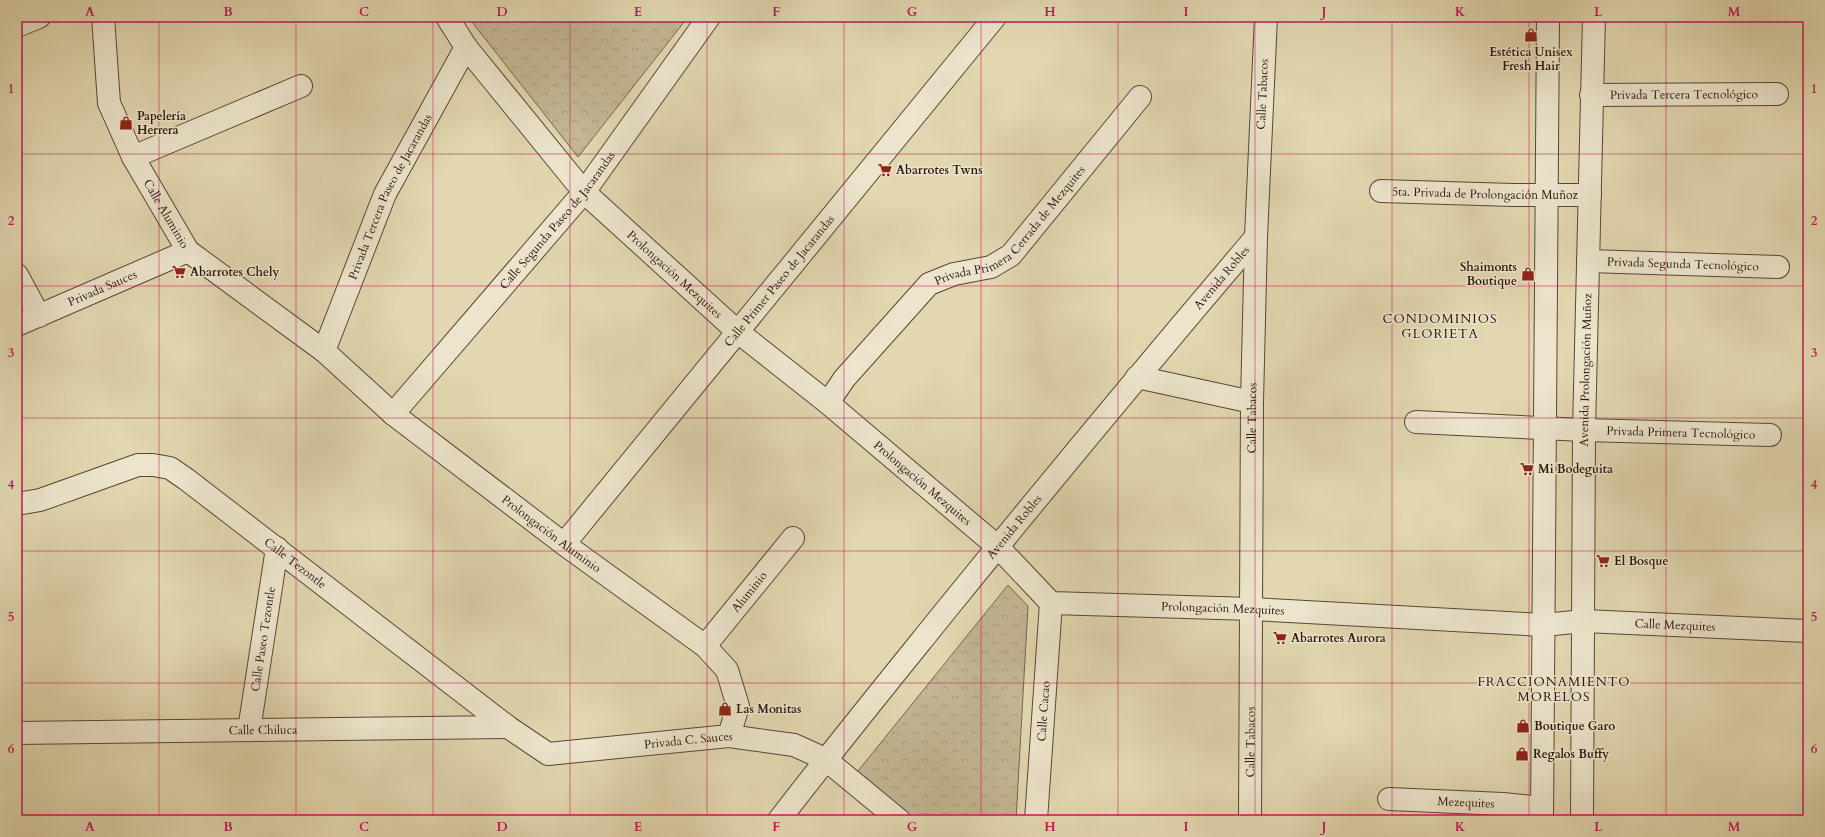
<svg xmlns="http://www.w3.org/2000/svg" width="1825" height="837" viewBox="0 0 1825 837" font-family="Cardo,serif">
  <defs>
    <pattern id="forest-crowns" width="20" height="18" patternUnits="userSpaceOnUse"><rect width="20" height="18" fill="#c3b694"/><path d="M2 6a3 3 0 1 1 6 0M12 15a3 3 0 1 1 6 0" fill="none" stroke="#a89c7e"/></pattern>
  </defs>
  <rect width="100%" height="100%" fill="#e2d7b0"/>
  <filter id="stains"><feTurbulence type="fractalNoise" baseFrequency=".005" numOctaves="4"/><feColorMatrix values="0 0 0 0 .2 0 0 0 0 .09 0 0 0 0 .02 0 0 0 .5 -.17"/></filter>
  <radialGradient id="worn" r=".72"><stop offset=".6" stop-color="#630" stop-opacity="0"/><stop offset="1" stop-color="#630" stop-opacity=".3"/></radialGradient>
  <g fill="url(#forest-crowns)" stroke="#766650">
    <polygon points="468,17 688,17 578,157"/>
    <polygon points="1008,585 1028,606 1016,820 911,820 854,776"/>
  </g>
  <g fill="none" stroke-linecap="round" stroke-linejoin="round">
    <g stroke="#584636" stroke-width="24">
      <g id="minor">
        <path id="s1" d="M 103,17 L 109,103 L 133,157 L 188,251 L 324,351 L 393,414 L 564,544 L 705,646 L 727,670 L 738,706 L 729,736"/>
        <path id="s2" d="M 447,17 L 466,47 L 584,192 L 738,332 L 828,403 L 998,547 L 1051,603 L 1252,609 L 1543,625 L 1584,621 L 1808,631"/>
        <polyline points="17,26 39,17"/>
        <path id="s3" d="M 1591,95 L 1777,94"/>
        <polyline points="133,157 301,86"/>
        <path id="s4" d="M 1381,191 L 1513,195 L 1590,195"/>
        <path id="s5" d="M 1588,261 L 1778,267"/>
        <polyline points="17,275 39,316"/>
        <path id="s6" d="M 17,325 L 188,251"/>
        <path id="s7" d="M 324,351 L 385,194 L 466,47"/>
        <polyline points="1137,377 1252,402"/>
        <path id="s8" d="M 828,403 L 844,379 L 929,284 L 954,274 L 991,267 L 1011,255 L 1140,97"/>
        <path id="s9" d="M 393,414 L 584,192 L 709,17"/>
        <path id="s10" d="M 1416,422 L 1584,430 L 1770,435"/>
        <path id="s11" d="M 17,504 L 40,500 L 138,465 L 153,465 L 170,468 L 186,479 L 508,727 L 548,754 L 729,736 L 794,745 L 825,759 L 899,820"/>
        <path id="s12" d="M 564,544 L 995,17"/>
        <path id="s13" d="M 705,646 L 793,538"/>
        <path id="s14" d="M 249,730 L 277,548"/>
        <path id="s15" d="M 17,733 L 508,727"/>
        <path id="s16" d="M 1389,799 L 1503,804 L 1542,808"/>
        <path id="s17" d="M 779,820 C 835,747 893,676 951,604 C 1051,481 1153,358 1256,237"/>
        <path id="s18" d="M 1036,820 L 1051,603"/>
        <path id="s19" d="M 1250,820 L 1252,402 L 1256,237 L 1266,17"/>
        <polyline points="1542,820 1548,17"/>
        <path id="s20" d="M 1582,820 L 1584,430 L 1594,17"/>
      </g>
    </g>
    <use href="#minor" stroke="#ece5cc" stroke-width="22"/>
  </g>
  <path fill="none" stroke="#c2185b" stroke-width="1" stroke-opacity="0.55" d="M 159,17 L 159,820M 296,17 L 296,820M 433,17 L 433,820M 570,17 L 570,820M 707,17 L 707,820M 844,17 L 844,820M 981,17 L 981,820M 1118,17 L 1118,820M 1255,17 L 1255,820M 1392,17 L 1392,820M 1529,17 L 1529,820M 1666,17 L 1666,820M 17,154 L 1808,154M 17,286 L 1808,286M 17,418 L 1808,418M 17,551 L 1808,551M 17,683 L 1808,683"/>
  <defs>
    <g id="shop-bare" transform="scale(1.08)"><path d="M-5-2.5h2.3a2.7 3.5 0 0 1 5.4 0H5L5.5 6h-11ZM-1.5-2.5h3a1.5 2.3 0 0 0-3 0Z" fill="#8f2418" stroke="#ece5cc" stroke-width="2.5" paint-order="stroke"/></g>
    <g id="supermarket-bare" transform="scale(1.08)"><path d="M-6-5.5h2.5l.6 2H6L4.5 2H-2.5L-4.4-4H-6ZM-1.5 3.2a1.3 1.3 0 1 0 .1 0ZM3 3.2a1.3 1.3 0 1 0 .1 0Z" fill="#8f2418" stroke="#ece5cc" stroke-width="2.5" paint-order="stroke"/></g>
  </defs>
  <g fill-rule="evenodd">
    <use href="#shop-bare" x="1531" y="35"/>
    <use href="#shop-bare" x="126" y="123"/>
    <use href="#supermarket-bare" x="885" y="170"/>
    <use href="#supermarket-bare" x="179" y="272"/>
    <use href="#shop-bare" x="1528" y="274"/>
    <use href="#supermarket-bare" x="1527" y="469"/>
    <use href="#supermarket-bare" x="1603" y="561"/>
    <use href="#supermarket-bare" x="1280" y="638"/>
    <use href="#shop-bare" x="725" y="709"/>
    <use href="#shop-bare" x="1523" y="726"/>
    <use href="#shop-bare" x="1522" y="754"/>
  </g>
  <g text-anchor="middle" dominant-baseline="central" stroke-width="3" stroke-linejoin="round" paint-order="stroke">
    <g font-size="12" font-weight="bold" fill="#2a160d" stroke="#ece5cc" text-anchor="start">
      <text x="1531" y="52" text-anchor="middle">Estética Unisex<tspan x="1531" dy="14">Fresh Hair</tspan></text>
      <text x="137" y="116">Papelería<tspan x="137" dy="14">Herrera</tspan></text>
      <text x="896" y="170">Abarrotes Twns</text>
      <text x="1517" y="267" text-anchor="end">Shaimonts<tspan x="1517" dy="14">Boutique</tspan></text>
      <text x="190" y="272">Abarrotes Chely</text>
      <text x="1538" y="469">Mi Bodeguita</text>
      <text x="1614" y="561">El Bosque</text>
      <text x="1291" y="638">Abarrotes Aurora</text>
      <text x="736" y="709">Las Monitas</text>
      <text x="1534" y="726">Boutique Garo</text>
      <text x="1533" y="754">Regalos Buffy</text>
    </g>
    <g font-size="12" fill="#2a160d" stroke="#ece5cc">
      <text stroke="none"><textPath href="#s3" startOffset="93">Privada Tercera Tecnológico</textPath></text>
      <text stroke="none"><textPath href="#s19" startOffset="726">Calle Tabacos</textPath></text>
      <text stroke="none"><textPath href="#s4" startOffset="104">5ta. Privada de Prolongación Muñoz</textPath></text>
      <text stroke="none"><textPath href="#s7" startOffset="168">Privada Tercera Paseo de Jacarandas</textPath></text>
      <text stroke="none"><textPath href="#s1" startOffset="211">Calle Aluminio</textPath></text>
      <text stroke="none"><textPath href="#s9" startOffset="254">Calle Segunda Paseo de Jacarandas</textPath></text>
      <text stroke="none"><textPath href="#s8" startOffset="260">Privada Primera Cerrada de Mezquites</textPath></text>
      <text stroke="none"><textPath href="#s5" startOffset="95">Privada Segunda Tecnológico</textPath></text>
      <text stroke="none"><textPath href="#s2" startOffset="345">Prolongación Mezquites</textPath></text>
      <text stroke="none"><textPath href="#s17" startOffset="700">Avenida Robles</textPath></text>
      <text stroke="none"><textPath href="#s12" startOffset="340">Calle Primer Paseo de Jacarandas</textPath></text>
      <text stroke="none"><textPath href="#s6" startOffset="93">Privada Sauces</textPath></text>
      <text stroke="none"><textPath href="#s20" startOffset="450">Avenida Prolongación Muñoz</textPath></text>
      <text stroke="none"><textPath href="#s19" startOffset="402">Calle Tabacos</textPath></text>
      <text stroke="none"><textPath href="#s10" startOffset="265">Privada Primera Tecnológico</textPath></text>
      <text stroke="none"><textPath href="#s2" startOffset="669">Prolongación Mezquites</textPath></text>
      <text stroke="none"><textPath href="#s17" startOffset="376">Avenida Robles</textPath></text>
      <text stroke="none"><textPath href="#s1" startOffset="715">Prolongación Aluminio</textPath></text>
      <text stroke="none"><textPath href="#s11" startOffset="317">Calle Tezontle</textPath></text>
      <text stroke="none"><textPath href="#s13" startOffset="70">Aluminio</textPath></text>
      <text stroke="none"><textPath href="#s2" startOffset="1017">Prolongación Mezquites</textPath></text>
      <text stroke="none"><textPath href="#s2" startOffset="1470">Calle Mezquites</textPath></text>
      <text stroke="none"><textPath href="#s14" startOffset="92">Calle Paseo Tezontle</textPath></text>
      <text stroke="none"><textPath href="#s18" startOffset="109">Calle Cacao</textPath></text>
      <text stroke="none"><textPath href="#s15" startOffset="246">Calle Chiluca</textPath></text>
      <text stroke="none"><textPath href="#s11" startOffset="775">Privada C. Sauces</textPath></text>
      <text stroke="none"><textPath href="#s19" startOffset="78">Calle Tabacos</textPath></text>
      <text stroke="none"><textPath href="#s16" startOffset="77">Mezequites</textPath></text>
    </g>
    <g font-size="13" letter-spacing="1" fill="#2a160d" stroke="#ece5cc">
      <text x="1440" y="319">CONDOMINIOS<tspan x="1440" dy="15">GLORIETA</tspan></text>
      <text x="1554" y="682">FRACCIONAMIENTO<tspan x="1554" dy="15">MORELOS</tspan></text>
    </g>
  </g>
  <rect width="1825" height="837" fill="none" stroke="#e2d7b0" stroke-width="44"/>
  <rect x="22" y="22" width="1781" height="793" fill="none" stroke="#c2185b" stroke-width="1.5"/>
  <g font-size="13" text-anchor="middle" font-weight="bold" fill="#c2185b">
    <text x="90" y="16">A</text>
    <text x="228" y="16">B</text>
    <text x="364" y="16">C</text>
    <text x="502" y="16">D</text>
    <text x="638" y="16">E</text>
    <text x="776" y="16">F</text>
    <text x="912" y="16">G</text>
    <text x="1050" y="16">H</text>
    <text x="1186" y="16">I</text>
    <text x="1324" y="16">J</text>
    <text x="1460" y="16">K</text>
    <text x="1598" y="16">L</text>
    <text x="1734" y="16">M</text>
    <text x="11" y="93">1</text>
    <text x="1814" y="93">1</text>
    <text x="11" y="225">2</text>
    <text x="1814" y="225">2</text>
    <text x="11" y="357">3</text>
    <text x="1814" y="357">3</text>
    <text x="11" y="489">4</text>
    <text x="1814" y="489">4</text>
    <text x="11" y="621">5</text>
    <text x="1814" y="621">5</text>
    <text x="11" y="753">6</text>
    <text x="1814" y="753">6</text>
    <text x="90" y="831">A</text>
    <text x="228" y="831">B</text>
    <text x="364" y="831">C</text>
    <text x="502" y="831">D</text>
    <text x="638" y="831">E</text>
    <text x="776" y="831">F</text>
    <text x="912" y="831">G</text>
    <text x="1050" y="831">H</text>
    <text x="1186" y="831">I</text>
    <text x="1324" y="831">J</text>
    <text x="1460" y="831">K</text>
    <text x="1598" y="831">L</text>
    <text x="1734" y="831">M</text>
  </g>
  <rect width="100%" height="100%" filter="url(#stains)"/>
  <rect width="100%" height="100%" fill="url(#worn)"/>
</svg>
